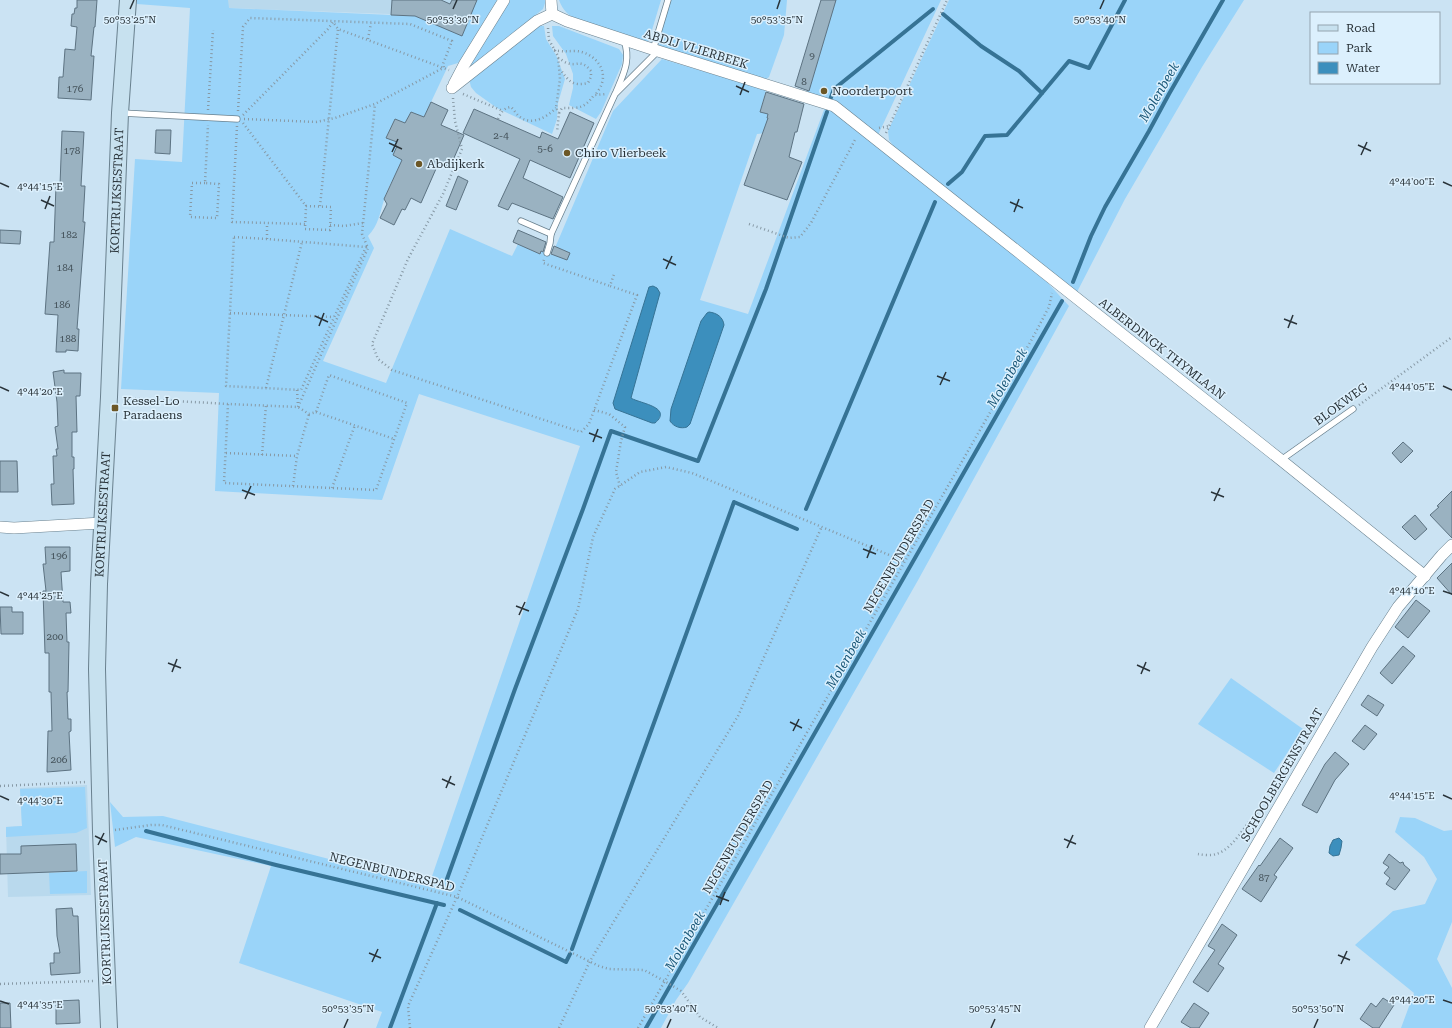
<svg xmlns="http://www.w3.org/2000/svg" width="1452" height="1028" viewBox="0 0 1452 1028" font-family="'Roboto Serif',serif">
  <rect width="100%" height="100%" fill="#cbe3f3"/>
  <g fill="#b9d9ed">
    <polygon points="228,0 477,0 462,36 389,14 228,8"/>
    <polygon points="87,785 91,895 8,897 6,827 22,826 20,788"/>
  </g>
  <g fill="#9ad4f9">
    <path d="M 137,0 L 228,0 L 229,8 L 415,16 L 477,0 L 497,0 L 463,56 L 458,63 L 448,66 L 424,117 L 405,123 L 395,119 L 386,138 L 397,142 L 395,145 L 397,146 L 402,160 C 397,173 388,186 384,200 C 380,213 378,226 368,236 L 374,248 L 323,361 L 386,383 L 450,229 L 512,256 L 518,244 L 540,254 L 541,251 L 552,255 L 613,111 L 662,59 L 766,90 L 760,112 L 772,115 L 766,133 L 757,134 L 700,300 L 748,314 L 825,107 L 847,121 L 1047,282 L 1069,306 L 917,582 L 688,983 L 676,1000 L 661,1028 L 376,1028 L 382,1012 L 239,963 L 271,866 L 136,837 L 115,847 L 110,802 L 123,817 L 163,816 L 429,885 L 580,446 L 419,394 L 382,500 L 215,491 L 219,393 L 121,389 L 135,159 L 182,162 L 190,8 L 137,4 Z"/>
    <polygon points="506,0 546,0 543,9 466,71"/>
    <path d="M 559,0 L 661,0 L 649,40 L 646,43 L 578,20 C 568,15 563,11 559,0 Z"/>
    <polygon points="669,0 787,0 784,35 769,77 765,80 659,46 657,39"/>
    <path d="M 834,0 L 941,0 L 878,135 C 854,117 836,97 806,93 Z"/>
    <polygon points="949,0 1244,0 1202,67 1125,199 1077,292 895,148 889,140 888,131"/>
    <polygon points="540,26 544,26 546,39 556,55 565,79 558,103 557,119 552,134 497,108 476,93 471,87 469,79 521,38"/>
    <polygon points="552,26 559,26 619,49 623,55 622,64 601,112 596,119 569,105 573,88 573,74 566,54 553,36"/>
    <polygon points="1231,678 1303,729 1274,773 1198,724"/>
    <polygon points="85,787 87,828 76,833 6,837 6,827 22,826 20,789"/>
    <polygon points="1400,817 1415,818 1444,831 1452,830 1452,922 1437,959 1452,988 1452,1028 1401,1028 1414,993 1355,945 1393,911 1425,904 1437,879 1424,857 1395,832"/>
    <polygon points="87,871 87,893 50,894 49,873"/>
  </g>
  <g fill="#3c8fbd" stroke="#367395">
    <path d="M 653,286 L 657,288 L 660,293 L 631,398 C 638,403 674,407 655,423 L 652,423 L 615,409 L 613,403 L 649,287 Z"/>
    <path d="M 709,312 C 717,313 723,317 724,325 L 690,424 L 687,427 C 681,429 674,427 670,421 L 671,409 L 701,321 L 707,313 Z"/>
    <polygon points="1339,838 1342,841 1341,848 1339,855 1333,856 1329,853 1330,846 1333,840"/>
  </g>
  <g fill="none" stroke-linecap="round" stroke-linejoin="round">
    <g stroke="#367395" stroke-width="4">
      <polyline points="943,14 981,46 1019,71 1042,93"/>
      <polyline points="830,100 834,89 933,9"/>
      <polyline points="948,184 962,172 985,136 1007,135 1069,61 1089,68 1125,0"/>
      <polyline points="1073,282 1091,236 1105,207 1149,131 1169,94 1223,0"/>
      <polyline points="806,509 935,202"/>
      <polyline points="146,831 276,865 444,905"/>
      <polyline points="447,879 515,689 583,509 611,431 698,461 766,289 827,112"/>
      <polyline points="460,910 566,962 570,954"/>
      <polyline points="572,949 734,502 797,529"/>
      <polyline points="390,1028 437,903"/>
      <polyline points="646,1028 1062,301"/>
    </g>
  </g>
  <g fill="#9ab2c1" stroke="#5d7382">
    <polygon points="77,0 97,0 95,27 94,27 91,56 94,56 91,100 58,98 59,77 63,77 65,49 75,50 77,27 71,26 72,14 74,14 75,8 77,8"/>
    <polygon points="392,0 441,0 450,4 452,0 477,0 462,36 415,16 391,15"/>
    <polygon points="821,0 836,0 809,91 795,86"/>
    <polygon points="766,92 804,104 797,132 795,132 789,157 802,162 787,200 744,185 768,118 767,118 768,114 760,112"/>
    <polygon points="431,102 448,110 441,125 464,135 450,167 439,162 421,203 411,198 405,210 402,209 394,225 380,218 387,204 384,199 402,160 393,155 397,146 395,145 397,142 386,138 395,119 405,123 411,112 424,117"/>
    <polygon points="474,109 540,138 542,132 558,139 570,112 594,123 570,178 530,160 523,178 563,197 553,219 512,203 508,210 498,206 520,159 463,133"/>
    <polygon points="156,130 171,130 170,154 155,153"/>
    <polygon points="62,131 84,132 81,186 85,186 83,222 85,222 77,329 79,329 78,351 66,350 66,352 56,352 58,315 45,314 50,242 54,242 56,185 60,185"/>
    <polygon points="458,176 468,181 456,210 446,206"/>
    <polygon points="0,230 21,231 20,244 0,243"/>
    <polygon points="518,230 546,242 543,252 541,251 540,254 513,242"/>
    <polygon points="554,246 570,253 567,260 551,254"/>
    <polygon points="64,370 64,373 81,373 80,396 76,396 77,432 72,432 72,457 74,457 74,469 73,469 74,504 52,505 51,484 54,484 53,456 57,456 56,449 58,449 55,427 58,426 57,402 53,372"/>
    <polygon points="1403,442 1413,451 1401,463 1392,453"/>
    <polygon points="0,461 17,461 18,492 0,492"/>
    <polygon points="1452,491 1452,538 1430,515 1439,507 1437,506"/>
    <polygon points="1415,515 1427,529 1415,540 1402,527"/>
    <polygon points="45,547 70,547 70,571 61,572 63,602 70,602 71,613 66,613 67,642 69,642 68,692 67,692 68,719 71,719 71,731 69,732 71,770 47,772 48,731 52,731 51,692 49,692 49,653 45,653 43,591 46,591 43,564 46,564"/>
    <polygon points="1452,563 1452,595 1437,578"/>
    <polygon points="1416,600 1430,611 1408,638 1395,627"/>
    <polygon points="0,607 12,607 12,612 23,612 23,634 1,634"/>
    <polygon points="1403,646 1415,656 1392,684 1380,673"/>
    <polygon points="1368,695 1384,705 1377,716 1361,705"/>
    <polygon points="1365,725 1377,734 1364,750 1352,741"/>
    <polygon points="1335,752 1349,764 1335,780 1317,813 1302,805 1325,764"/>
    <polygon points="1280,838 1293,848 1274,875 1277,877 1261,902 1242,889 1259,865 1260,866"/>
    <polygon points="76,844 77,871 0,874 0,854 21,854 21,846"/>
    <polygon points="1389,854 1400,863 1403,862 1404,865 1410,870 1395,890 1386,884 1390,878 1384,873 1389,867 1383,863"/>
    <polygon points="72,908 73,916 78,916 80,973 51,975 50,963 54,963 54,953 60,953 57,936 56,909"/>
    <polygon points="1222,924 1237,935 1218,964 1224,968 1208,992 1193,982 1215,950 1208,946"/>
    <polygon points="1383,998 1394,1005 1379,1028 1373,1028 1360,1019 1371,1003 1376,1007"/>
    <polygon points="79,1000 80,1023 56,1024 56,1001"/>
    <polygon points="0,1003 10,1003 11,1028 0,1028"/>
    <polygon points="1194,1003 1209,1013 1199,1028 1191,1028 1181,1022"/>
  </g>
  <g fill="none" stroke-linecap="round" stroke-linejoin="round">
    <g stroke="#69808e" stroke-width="7">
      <g id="lane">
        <polyline points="653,50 668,0"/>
        <path d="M 616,92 C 624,73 631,60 624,40"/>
        <polyline points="122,113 237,119"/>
        <polyline points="521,221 551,234 615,94 658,51"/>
        <polyline points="547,253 550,243 551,234"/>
        <polyline points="1281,460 1353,409"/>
      </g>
    </g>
    <g stroke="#69808e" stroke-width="12">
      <g id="street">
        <polyline points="551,0 552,14"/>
        <polyline points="552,14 567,21 658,51 834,106 1281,460 1425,576"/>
        <polyline points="454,84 464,65 504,0"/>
        <polyline points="452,88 537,21 552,14"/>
        <polyline points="0,527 14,528 102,523"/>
        <polyline points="1150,1028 1372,647 1398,607 1442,555 1452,545"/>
      </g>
    </g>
    <g stroke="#69808e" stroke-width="18">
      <g id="secondary">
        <path id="s1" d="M 109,1028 L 101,832 L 97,669 L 99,584 L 109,397 L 120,113 L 128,0"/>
      </g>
    </g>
    <g stroke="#8799a5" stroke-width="2.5" stroke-dasharray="1 3" stroke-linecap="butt">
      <polyline points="548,28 549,40 558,56 559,67 560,79 556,108 559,113 557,132"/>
      <polyline points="368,39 371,23"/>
      <path d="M 554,50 C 562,52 568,51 576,51 C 592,52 607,67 602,83 C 601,87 598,91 596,94"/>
      <path d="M 558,58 C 561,59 564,62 567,63 C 578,67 580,58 591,71 L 591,77 L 588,83 C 572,87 568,80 560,69"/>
      <polyline points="463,94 503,111"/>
      <polyline points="453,98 455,121 462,149 443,194 408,259 372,344 378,359 392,370 581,432 589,424 637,295 610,286 614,274"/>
      <polyline points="208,110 213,30"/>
      <polyline points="238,111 243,27 250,18 410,24 452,41 443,64 444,68"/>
      <path d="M 559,113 L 562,108 C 579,108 584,109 594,95 L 606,94"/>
      <polyline points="243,115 328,29 333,22 338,29 449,70"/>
      <polyline points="244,119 316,122 335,118 375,104 443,68"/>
      <path d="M 498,119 C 501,112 504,108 511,107 C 514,110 517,115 520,117 C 532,126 547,117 556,108"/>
      <polyline points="243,123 306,206"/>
      <polyline points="237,126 232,222 305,224"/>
      <polyline points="879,128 889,126"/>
      <polyline points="886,133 947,0"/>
      <polyline points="205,183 192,183 190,217 217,218 219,184 205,183 208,125"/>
      <polygon points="306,206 331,207 330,230 305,229"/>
      <polyline points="320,206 338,29"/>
      <polyline points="749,224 789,238 800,237 811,223 856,138"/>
      <polyline points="330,225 344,226 363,223"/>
      <polygon points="234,237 267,239 366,247 301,390 226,386"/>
      <polyline points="267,239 267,223"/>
      <polyline points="544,260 543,263 610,286"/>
      <polyline points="230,313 334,317"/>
      <polyline points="266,388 302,242"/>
      <polyline points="297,390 298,406"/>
      <polyline points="123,398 228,404 298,407 309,414 316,412 329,375 407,403 376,490 224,483 228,404"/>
      <polyline points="1359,405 1452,337"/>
      <polyline points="298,407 368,248 362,234 375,104"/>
      <polyline points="594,410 609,414 625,427 621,441 616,472 620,486"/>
      <polyline points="316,412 394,439"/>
      <polyline points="226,453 297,456"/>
      <polyline points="262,455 266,405"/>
      <polyline points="293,486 297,456 309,414"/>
      <polyline points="332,488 355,425"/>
      <polyline points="0,786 87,782"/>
      <polyline points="115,830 151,825 162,825 457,897 599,966 609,969 644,970 666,982 681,991 700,1017 718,1028"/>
      <path d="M 1198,854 C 1203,855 1211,856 1216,854 C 1237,849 1251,810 1265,808"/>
      <polyline points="0,984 94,981"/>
      <polyline points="410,1028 408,1006 457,897 578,609 593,537 615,489 640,472 666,467 692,473 906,562"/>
      <polyline points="559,1028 590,961 738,716 822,526"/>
      <polyline points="638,1028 1032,339 1049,307 1052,293"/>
    </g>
    <use href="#lane" stroke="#fff" stroke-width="5.5"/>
    <use href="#street" stroke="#fff" stroke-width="11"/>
    <use href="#secondary" stroke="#c7e1ef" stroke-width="16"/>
  </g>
  <path fill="none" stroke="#293339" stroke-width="1.5" d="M 130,9 L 134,0M 453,9 L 457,0M 777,9 L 780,0M 1100,9 L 1104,0M 736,86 L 749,92M 740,95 L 745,82M 389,143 L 402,149M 1358,145 L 1371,151M 392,152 L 398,139M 1361,155 L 1367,142M 1443,182 L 1452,186M 0,183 L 9,187M 41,200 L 54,206M 1010,202 L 1023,208M 45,209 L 50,196M 1014,212 L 1019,199M 663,259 L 676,265M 666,269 L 672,256M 315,316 L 328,322M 1284,319 L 1297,324M 319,326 L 324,313M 1288,328 L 1293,315M 937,376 L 950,381M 940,385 L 946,372M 1443,386 L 1452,390M 0,387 L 9,391M 589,433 L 602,438M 593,442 L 598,429M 242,490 L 255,495M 1211,492 L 1224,497M 245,499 L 251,486M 1214,501 L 1220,488M 863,549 L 876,554M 867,558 L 872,545M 1443,591 L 1452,594M 0,592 L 9,596M 516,606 L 529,611M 519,615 L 525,602M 168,663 L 181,668M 1137,665 L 1150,671M 172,672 L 177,659M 1141,674 L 1146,662M 790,722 L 802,728M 793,731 L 799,719M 442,779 L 455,785M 446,788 L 451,776M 1443,795 L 1452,799M 0,796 L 9,800M 95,836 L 107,842M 1064,839 L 1076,844M 98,845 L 104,833M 1067,848 L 1073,835M 716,896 L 729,901M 720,905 L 725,892M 369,953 L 381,958M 1338,955 L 1350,960M 372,962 L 378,949M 1341,964 L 1347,951M 1443,1000 L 1452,1003M 0,1001 L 9,1004M 344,1028 L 348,1019M 667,1028 L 671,1019M 991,1028 L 995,1019M 1314,1028 L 1318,1019"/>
  <g fill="#6c5726" stroke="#dcf0fd" stroke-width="1.5">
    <circle cx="824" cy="91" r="4"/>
    <circle cx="567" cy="153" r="4"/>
    <circle cx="419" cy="164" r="4"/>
    <rect x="111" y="404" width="8" height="8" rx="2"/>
  </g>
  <g text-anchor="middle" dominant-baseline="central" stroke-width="3" stroke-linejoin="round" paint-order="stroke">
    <g font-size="10" fill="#45535b">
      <text x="812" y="55">9</text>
      <text x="804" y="81">8</text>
      <text x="75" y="88">176</text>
      <text x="501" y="135">2-4</text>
      <text x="545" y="148">5-6</text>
      <text x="72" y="150">178</text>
      <text x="69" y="234">182</text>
      <text x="65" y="267">184</text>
      <text x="62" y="304">186</text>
      <text x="68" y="338">188</text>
      <text x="59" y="555">196</text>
      <text x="55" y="636">200</text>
      <text x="59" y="759">206</text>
      <text x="1264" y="877">87</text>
    </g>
    <g font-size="12" fill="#293339" stroke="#dcf0fd">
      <text transform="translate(696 49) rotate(17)">ABDIJ VLIERBEEK</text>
      <text stroke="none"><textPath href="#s1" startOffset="838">KORTRIJKSESTRAAT</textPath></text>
      <text transform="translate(1162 349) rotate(38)">ALBERDINGK THYMLAAN</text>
      <text transform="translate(1341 404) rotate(-36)">BLOKWEG</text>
      <text stroke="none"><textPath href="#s1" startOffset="514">KORTRIJKSESTRAAT</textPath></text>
      <text transform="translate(899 556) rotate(-60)">NEGENBUNDERSPAD</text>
      <text transform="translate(1282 775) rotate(-60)">SCHOOLBERGENSTRAAT</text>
      <text transform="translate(738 837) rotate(-60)">NEGENBUNDERSPAD</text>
      <text transform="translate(392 872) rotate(14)">NEGENBUNDERSPAD</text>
      <text transform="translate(105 922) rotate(-92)">KORTRIJKSESTRAAT</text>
    </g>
    <g font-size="12" fill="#293339" stroke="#dcf0fd" text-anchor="start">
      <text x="832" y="91">Noorderpoort</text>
      <text x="575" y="153">Chiro Vlierbeek</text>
      <text x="427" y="164">Abdijkerk</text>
      <text x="123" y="401">Kessel-Lo<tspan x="123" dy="14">Paradaens</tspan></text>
    </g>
    <g font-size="13" font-style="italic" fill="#185677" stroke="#dcf0fd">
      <text transform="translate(1159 92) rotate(-60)">Molenbeek</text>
      <text transform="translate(1007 378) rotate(-60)">Molenbeek</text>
      <text transform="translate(846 659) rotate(-60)">Molenbeek</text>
      <text transform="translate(685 941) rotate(-60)">Molenbeek</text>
    </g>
  </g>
  <g font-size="10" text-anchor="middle" fill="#293339" stroke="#dcf0fd" stroke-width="3" stroke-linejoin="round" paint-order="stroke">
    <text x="130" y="23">50°53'25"N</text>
    <text x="453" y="23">50°53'30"N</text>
    <text x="777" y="23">50°53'35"N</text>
    <text x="1100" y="23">50°53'40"N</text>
    <text x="1412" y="185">4°44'00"E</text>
    <text x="40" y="190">4°44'15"E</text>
    <text x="1412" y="390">4°44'05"E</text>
    <text x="40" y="395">4°44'20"E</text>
    <text x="1412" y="594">4°44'10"E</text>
    <text x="40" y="599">4°44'25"E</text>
    <text x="1412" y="799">4°44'15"E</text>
    <text x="40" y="804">4°44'30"E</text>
    <text x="1412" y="1003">4°44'20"E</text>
    <text x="40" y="1008">4°44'35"E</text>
    <text x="348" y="1012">50°53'35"N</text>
    <text x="671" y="1012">50°53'40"N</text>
    <text x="995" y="1012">50°53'45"N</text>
    <text x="1318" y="1012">50°53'50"N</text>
  </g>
  <rect x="1310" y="12" width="130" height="72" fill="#dcf0fd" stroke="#94a4af"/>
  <rect x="1318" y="25" width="20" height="6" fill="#c7e1ef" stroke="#94a4af"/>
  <text x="1346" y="32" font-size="12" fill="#293339">Road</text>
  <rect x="1318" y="42" width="20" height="12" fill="#9ad4f9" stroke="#94a4af"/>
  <text x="1346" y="52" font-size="12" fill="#293339">Park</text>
  <rect x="1318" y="62" width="20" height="12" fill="#3c8fbd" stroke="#94a4af"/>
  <text x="1346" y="72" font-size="12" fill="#293339">Water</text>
</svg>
